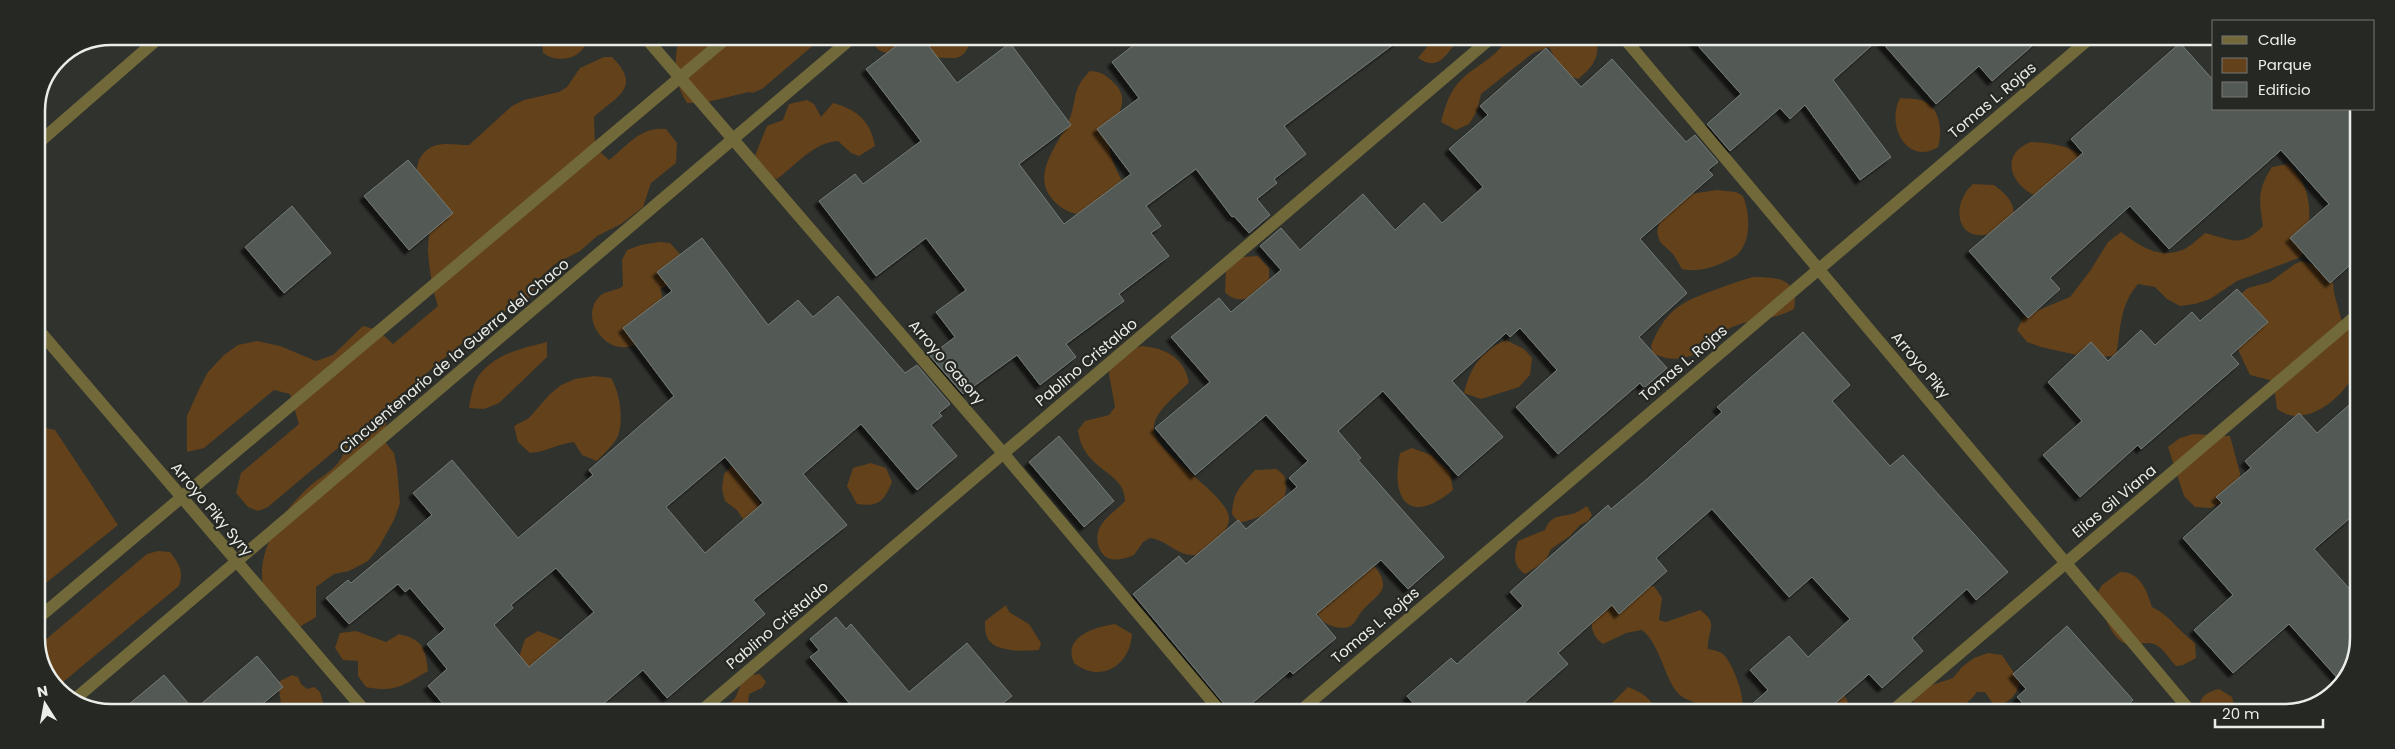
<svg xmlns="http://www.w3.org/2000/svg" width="2395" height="749" viewBox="0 0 2395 749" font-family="Poppins,sans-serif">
  <defs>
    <filter id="shadow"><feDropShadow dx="-4.5" dy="4.5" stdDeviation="1" flood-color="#0009"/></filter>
  </defs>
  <rect width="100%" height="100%" fill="#30322d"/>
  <g fill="#62411b">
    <path d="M 542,37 L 588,37 C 585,58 559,65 543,53 Z"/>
    <path d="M 679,37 L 823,37 L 762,89 L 752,93 L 749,92 L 703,103 L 687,103 C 673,81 674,62 679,37 Z"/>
    <path d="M 871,37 L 971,37 L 971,38 C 969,47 966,55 956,58 C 952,59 887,54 883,52 C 876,49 873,44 871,37 Z"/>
    <path d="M 1434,38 L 1460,38 C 1447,52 1440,73 1418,58 Z"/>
    <path d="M 1507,38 L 1595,38 C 1602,56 1592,68 1578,79 L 1564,74 L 1549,47 L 1533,53 L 1481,94 L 1477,111 L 1469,124 L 1456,130 L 1441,122 C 1445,106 1450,89 1464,77 C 1479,64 1498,56 1507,38 Z"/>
    <path d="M 604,57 L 612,57 C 643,88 616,96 594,117 L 595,147 L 609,160 C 628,145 641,126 666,129 L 677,143 L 676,163 L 651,183 L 643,207 L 621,224 L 597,236 L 580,251 L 555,264 L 542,276 L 527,300 L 492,318 L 403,393 L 387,422 L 382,438 L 394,453 L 397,468 L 400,503 L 394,520 L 379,547 L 368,561 L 349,571 L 334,574 L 316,587 L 316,617 L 301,626 C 296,624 288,622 283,619 C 275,613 265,596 263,586 C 256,549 284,509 311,485 C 319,478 334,470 340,460 C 343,456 346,447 345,442 L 268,507 L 258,511 L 248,507 L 236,493 L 241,473 L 299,424 L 290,394 L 274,390 L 204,448 L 187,452 L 187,416 L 200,387 L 208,372 L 224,355 L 238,345 L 257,341 L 280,346 L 316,361 L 333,355 L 363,326 L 378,330 L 393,344 L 438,306 C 432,288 429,268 428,249 C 428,239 431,228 430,218 C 427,198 408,174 422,155 C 434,139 453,145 469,145 L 512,106 L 524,100 L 559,92 L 567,87 L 580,68 Z"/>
    <path d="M 1090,71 C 1099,71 1104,74 1111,80 C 1138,103 1108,120 1109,144 C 1109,158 1118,172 1124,185 L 1086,215 C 1072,214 1063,211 1053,200 C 1031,175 1056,147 1068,123 C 1078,100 1070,91 1090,71 Z"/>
    <path d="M 1900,98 C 1907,99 1917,98 1924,101 C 1940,108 1943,132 1938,147 C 1909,166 1885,127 1900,98 Z"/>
    <path d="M 807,100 L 814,104 L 821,117 L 833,103 C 857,109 871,122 875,146 L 859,156 L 851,153 L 838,141 C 814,142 795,166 777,179 L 761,172 L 754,158 L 767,126 L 783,120 L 789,104 Z"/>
    <path d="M 2031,142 C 2051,143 2073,146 2088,160 L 2036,196 C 2010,185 1999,154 2031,142 Z"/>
    <path d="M 2288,164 C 2316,190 2312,223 2301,257 L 2237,281 L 2210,299 L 2195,304 L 2180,306 L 2167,299 L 2155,287 L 2138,284 C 2119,306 2121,329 2116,356 L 2086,357 L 2041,347 L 2027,342 L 2017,330 L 2024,316 L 2070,297 L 2090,271 L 2108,242 L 2121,232 C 2139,245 2156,258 2179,251 C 2188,249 2198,239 2205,233 C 2233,240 2241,248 2263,226 C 2259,200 2257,190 2272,167 Z"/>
    <path d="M 1973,184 L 1994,185 C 2006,194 2015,202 2014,218 C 2008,222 2001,229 1995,232 C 1957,247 1949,205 1973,184 Z"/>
    <path d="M 1717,190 L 1736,192 L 1743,196 C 1750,214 1752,240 1737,255 C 1732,259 1725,261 1720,264 C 1708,269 1694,272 1682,269 L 1673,254 L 1660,242 L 1657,232 L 1659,224 L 1665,211 L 1690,194 Z"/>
    <path d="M 659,242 L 670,243 L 681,255 L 678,280 L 660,289 C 665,299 658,308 654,318 C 651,324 648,333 644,338 C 615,367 576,321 599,297 C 605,290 615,292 623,286 L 622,260 L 627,250 L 641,245 Z"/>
    <path d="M 1258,256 L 1269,268 L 1269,284 C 1258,296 1238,307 1225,292 L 1226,270 L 1242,257 Z"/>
    <path d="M 2302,261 L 2332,271 L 2334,293 L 2342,322 L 2358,321 C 2358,335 2361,355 2357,368 C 2347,395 2306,431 2277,409 L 2274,386 L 2270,380 L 2250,375 L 2234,341 L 2236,298 L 2248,288 L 2270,282 L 2295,264 Z"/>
    <path d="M 1753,277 C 1776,277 1800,278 1794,309 C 1775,320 1754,318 1735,326 C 1726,329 1720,337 1713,343 C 1695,357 1675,365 1653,353 L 1651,346 C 1666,308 1683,301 1720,288 C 1731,284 1741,280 1753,277 Z"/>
    <path d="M 1506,340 L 1524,349 L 1532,358 L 1530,375 L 1519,387 L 1481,399 L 1464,393 C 1470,367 1481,351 1506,340 Z"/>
    <path d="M 547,342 L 547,357 L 499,403 L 484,409 L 469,408 C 471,397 473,382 480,374 C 497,353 523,348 547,342 Z"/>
    <path d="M 1142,346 C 1166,348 1184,358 1189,382 C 1178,395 1152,412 1154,430 C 1156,455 1230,495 1229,519 C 1229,526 1223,533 1219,539 C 1213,548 1206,555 1195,555 C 1177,556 1167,540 1150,538 L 1143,542 L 1134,555 C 1128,557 1119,561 1111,559 C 1098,556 1094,537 1100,527 C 1106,516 1117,510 1125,501 C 1125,470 1083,472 1078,430 L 1085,421 L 1109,415 L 1115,407 L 1109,374 L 1111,366 L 1135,348 Z"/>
    <path d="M 594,376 L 611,378 C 620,393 624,419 618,436 C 614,445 603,454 597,461 L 582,455 L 574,442 C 557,444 546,452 530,453 L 518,442 L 514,426 L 529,418 L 549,395 L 561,385 L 575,379 Z"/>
    <polygon points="36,426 55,430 118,525 36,591"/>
    <polygon points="2193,434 2230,436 2240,473 2240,488 2231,499 2210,508 2195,507 2184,496 2168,447 2180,438"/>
    <path d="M 1412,448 L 1431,455 L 1450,472 L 1453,490 C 1410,526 1390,501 1400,453 Z"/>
    <polygon points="737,461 759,474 750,488 767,513 746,524 737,510 725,501 722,489 724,474"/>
    <path d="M 871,463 L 886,468 L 892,482 C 884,501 879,507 857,504 L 847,486 L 853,468 Z"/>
    <path d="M 1276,469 C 1284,474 1287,478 1286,488 C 1285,511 1258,518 1239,523 L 1232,514 C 1233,491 1241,486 1255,470 Z"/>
    <path d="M 1587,506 L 1592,515 L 1588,521 L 1580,525 L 1570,536 L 1551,549 L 1545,562 L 1525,574 C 1512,565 1514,554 1518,541 L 1545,530 C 1551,515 1559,517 1572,514 C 1577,513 1582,509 1587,506 Z"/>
    <path d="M 158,551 L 170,552 C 179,564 184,571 179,586 L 57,687 L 52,684 L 38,646 L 147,554 Z"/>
    <path d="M 1371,562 C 1395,590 1379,592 1362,611 C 1357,617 1356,623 1349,627 C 1337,630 1322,625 1317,612 Z"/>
    <path d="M 2120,572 C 2140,571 2147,591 2152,607 C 2170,615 2179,632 2195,643 L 2196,658 L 2183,665 L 2176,666 C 2168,658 2165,649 2154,644 C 2146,641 2139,645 2131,645 C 2111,644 2101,608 2098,592 L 2102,585 Z"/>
    <path d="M 1654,586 L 1662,598 L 1659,620 L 1666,622 L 1700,610 C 1720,624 1707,630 1708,649 C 1713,650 1719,651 1723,654 C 1733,663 1747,700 1741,712 L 1713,712 C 1703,702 1685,703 1676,691 C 1664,675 1659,643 1642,630 L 1626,633 L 1603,644 C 1583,630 1594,609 1602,591 Z"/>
    <path d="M 1006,605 L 1009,612 L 1029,624 L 1041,643 L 1039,650 C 1026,651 993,653 987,637 C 985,633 985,626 985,621 Z"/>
    <path d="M 1115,624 L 1132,634 C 1130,666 1100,684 1074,663 C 1062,637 1094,627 1115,624 Z"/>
    <path d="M 356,631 L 386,642 L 399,634 C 423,640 425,647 428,671 C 404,685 395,693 366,687 L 358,676 L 358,661 L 343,660 L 335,648 L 340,633 Z"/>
    <polygon points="538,631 571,644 582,655 513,675 525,639"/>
    <path d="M 1988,653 L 2002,655 L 2020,682 C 2016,696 2008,706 1993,704 L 1985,692 L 1977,692 C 1971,701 1965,702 1959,712 L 1910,712 L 1915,697 L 1926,687 L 1953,678 L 1962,667 L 1974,658 Z"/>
    <path d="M 760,674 L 766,682 L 762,688 L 749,694 L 748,702 L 752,708 L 759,711 L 715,711 C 742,696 732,703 744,676 Z"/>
    <polygon points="292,675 298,677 301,684 307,689 314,687 320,692 324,706 321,710 272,710 281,704 278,682"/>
    <path d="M 1628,687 C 1641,692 1652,698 1656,712 L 1610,712 L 1612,703 Z"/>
    <polygon points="1841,687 1852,712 1814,712 1816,710"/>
    <path d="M 2219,689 L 2232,697 L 2236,713 L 2202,713 C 2195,699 2206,692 2219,689 Z"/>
    <polygon points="1020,703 1036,709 1036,711 997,711"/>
  </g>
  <g fill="#535a56" stroke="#747b77" fill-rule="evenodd" filter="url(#shadow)">
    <polygon points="908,37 922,37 957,83 1010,43 1071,125 1019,164 1064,224 1131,174 1097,129 1139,98 1112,62 1144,37 1402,38 1284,126 1306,154 1274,179 1277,183 1257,199 1270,215 1249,233 1234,216 1232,217 1196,169 1146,206 1161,226 1151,233 1169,256 1119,294 1124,301 1066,344 1076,357 1040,385 1017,355 963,394 930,356 955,337 936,312 966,290 926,238 876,276 819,201 855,174 863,184 921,141 866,69"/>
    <polygon points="1691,38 1954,38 2040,39 1992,81 1979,66 1936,104 1879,39 1833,80 1891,157 1860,180 1805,105 1790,119 1780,108 1730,151 1707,124 1741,94"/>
    <polygon points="2180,43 2214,81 2214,109 2359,109 2358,258 2330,283 2290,238 2329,204 2281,150 2169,249 2130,206 2050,278 2060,289 2028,318 1969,251 2083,153 2071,139"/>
    <polygon points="1546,48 1581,87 1612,59 1686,142 1695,135 1718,162 1708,170 1713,175 1640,239 1687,293 1639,337 1667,368 1644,388 1640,383 1558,454 1516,407 1557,370 1520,328 1510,337 1506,333 1452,381 1503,437 1458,476 1383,391 1338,431 1361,458 1358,460 1444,557 1408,589 1381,560 1316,614 1336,638 1293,674 1290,671 1242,712 1229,711 1226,706 1133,594 1179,556 1186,564 1238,520 1246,529 1297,487 1289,478 1308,461 1266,415 1195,475 1155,428 1210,382 1171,337 1219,298 1231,312 1281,270 1260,246 1281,228 1300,250 1363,194 1395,230 1424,203 1442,223 1483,187 1449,149 1488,115 1480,106"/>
    <polygon points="408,160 453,213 409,250 364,196"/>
    <polygon points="292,206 331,253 284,293 245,247"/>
    <path d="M 702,238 L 768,325 L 798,300 L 813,317 L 838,296 L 905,373 L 917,365 L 950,404 L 939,413 L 942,416 L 931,425 L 957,456 L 917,490 L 861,424 L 803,474 L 847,525 L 753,600 L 765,614 L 667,698 L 643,670 L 595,711 L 449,711 L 428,686 L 447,669 L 427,644 L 445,629 L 410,588 L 405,592 L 398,584 L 349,624 L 326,598 L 348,580 L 351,583 L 432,515 L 413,493 L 452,460 L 518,538 L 593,475 L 589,470 L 674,396 L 623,328 L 672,291 L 657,272 ZM 725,457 L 763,503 L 705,553 L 666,507 ZM 556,568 L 594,612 L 529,667 L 494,625 L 513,608 L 511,605 Z"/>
    <polygon points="2237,289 2268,322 2231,355 2239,364 2141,449 2138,445 2080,497 2043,455 2082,421 2048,382 2091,342 2108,361 2141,330 2155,345 2192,312 2200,321"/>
    <polygon points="1803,332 1850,385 1832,401 1890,466 1903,455 2008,572 1976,600 1967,589 1912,638 1923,651 1882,688 1869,674 1825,712 1743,712 1768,690 1750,670 1789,636 1808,657 1850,619 1812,577 1789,597 1712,509 1656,558 1667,571 1619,614 1612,605 1558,653 1568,664 1514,712 1421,712 1407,696 1451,658 1457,664 1523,606 1510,592 1608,505 1611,509 1647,479 1722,412 1717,407"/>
    <polygon points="2357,398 2357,512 2314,549 2356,596 2356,658 2340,681 2289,624 2233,673 2194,630 2233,595 2183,538 2222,503 2216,497 2251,468 2245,461 2299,413 2317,433"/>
    <polygon points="1059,436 1114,501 1084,527 1029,462"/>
    <polygon points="836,617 846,629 851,624 909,692 967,643 1012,696 993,711 856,711 810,657 819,650 810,639"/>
    <polygon points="2067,626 2133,700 2119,713 2031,712 2017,697 2026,689 2013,674"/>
    <polygon points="257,656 283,687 255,710 122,710 164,675 194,710"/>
  </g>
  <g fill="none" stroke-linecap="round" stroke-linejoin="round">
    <g stroke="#72693b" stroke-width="12">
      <polyline points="645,37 1003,453 1220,711"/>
      <polyline points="1624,38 2192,713"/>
      <polyline points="36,145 161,36"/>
      <polyline points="36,327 364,710"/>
      <polyline points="36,620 728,37"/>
      <polyline points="75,699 853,37"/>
      <polyline points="701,711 1491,38"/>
      <polyline points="1299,712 2089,39"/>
      <polyline points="1891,712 2358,314"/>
    </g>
  </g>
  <g text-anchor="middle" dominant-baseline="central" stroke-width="4.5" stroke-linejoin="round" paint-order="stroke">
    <g font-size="15" fill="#ebede9" stroke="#262824">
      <text transform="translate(1992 100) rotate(-40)">Tomas L. Rojas</text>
      <text transform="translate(454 356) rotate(-40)">Cincuentenario de la Guerra del Chaco</text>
      <text transform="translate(947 362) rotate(49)">Arroyo Gasory</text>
      <text transform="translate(1086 362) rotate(-40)">Pablino Cristaldo</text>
      <text transform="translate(1683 363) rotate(-40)">Tomas L. Rojas</text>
      <text transform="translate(1921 365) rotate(50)">Arroyo Piky</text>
      <text transform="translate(2114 501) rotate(-40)">Elias Gil Viana</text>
      <text transform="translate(212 509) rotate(50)">Arroyo Piky Syry</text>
      <text transform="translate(777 625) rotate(-40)">Pablino Cristaldo</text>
      <text transform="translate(1375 625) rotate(-40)">Tomas L. Rojas</text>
    </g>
  </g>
  <path d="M0 0H2395V749H0ZM111 45H2284A66 66 0 0 1 2350 111V638A66 66 0 0 1 2284 704H111A66 66 0 0 1 45 638V111A66 66 0 0 1 111 45Z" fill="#262824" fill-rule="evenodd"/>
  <path fill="none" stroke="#ebede9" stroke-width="2.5" d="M111 45H2284A66 66 0 0 1 2350 111V638A66 66 0 0 1 2284 704H111A66 66 0 0 1 45 638V111A66 66 0 0 1 111 45Z"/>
  <rect x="2212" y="20" width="162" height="90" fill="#262824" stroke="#757773"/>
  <rect x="2222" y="36" width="25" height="8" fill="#72693b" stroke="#757773"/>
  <text x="2258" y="45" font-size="15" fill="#ebede9">Calle</text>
  <rect x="2222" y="58" width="25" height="15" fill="#62411b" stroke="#757773"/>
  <text x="2258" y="70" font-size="15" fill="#ebede9">Parque</text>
  <rect x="2222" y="82" width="25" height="15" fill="#535a56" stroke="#757773"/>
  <text x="2258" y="95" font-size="15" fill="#ebede9">Edificio</text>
  <g transform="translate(45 704) rotate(349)" stroke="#262824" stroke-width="4" paint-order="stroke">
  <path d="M0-4L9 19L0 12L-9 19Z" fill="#ebede9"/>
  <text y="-8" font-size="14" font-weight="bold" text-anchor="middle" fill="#ebede9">N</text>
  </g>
  <path d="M2215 719v8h108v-8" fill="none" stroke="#ebede9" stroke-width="2.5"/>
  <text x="2222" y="719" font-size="15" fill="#ebede9" stroke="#262824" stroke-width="4" paint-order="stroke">20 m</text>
</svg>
